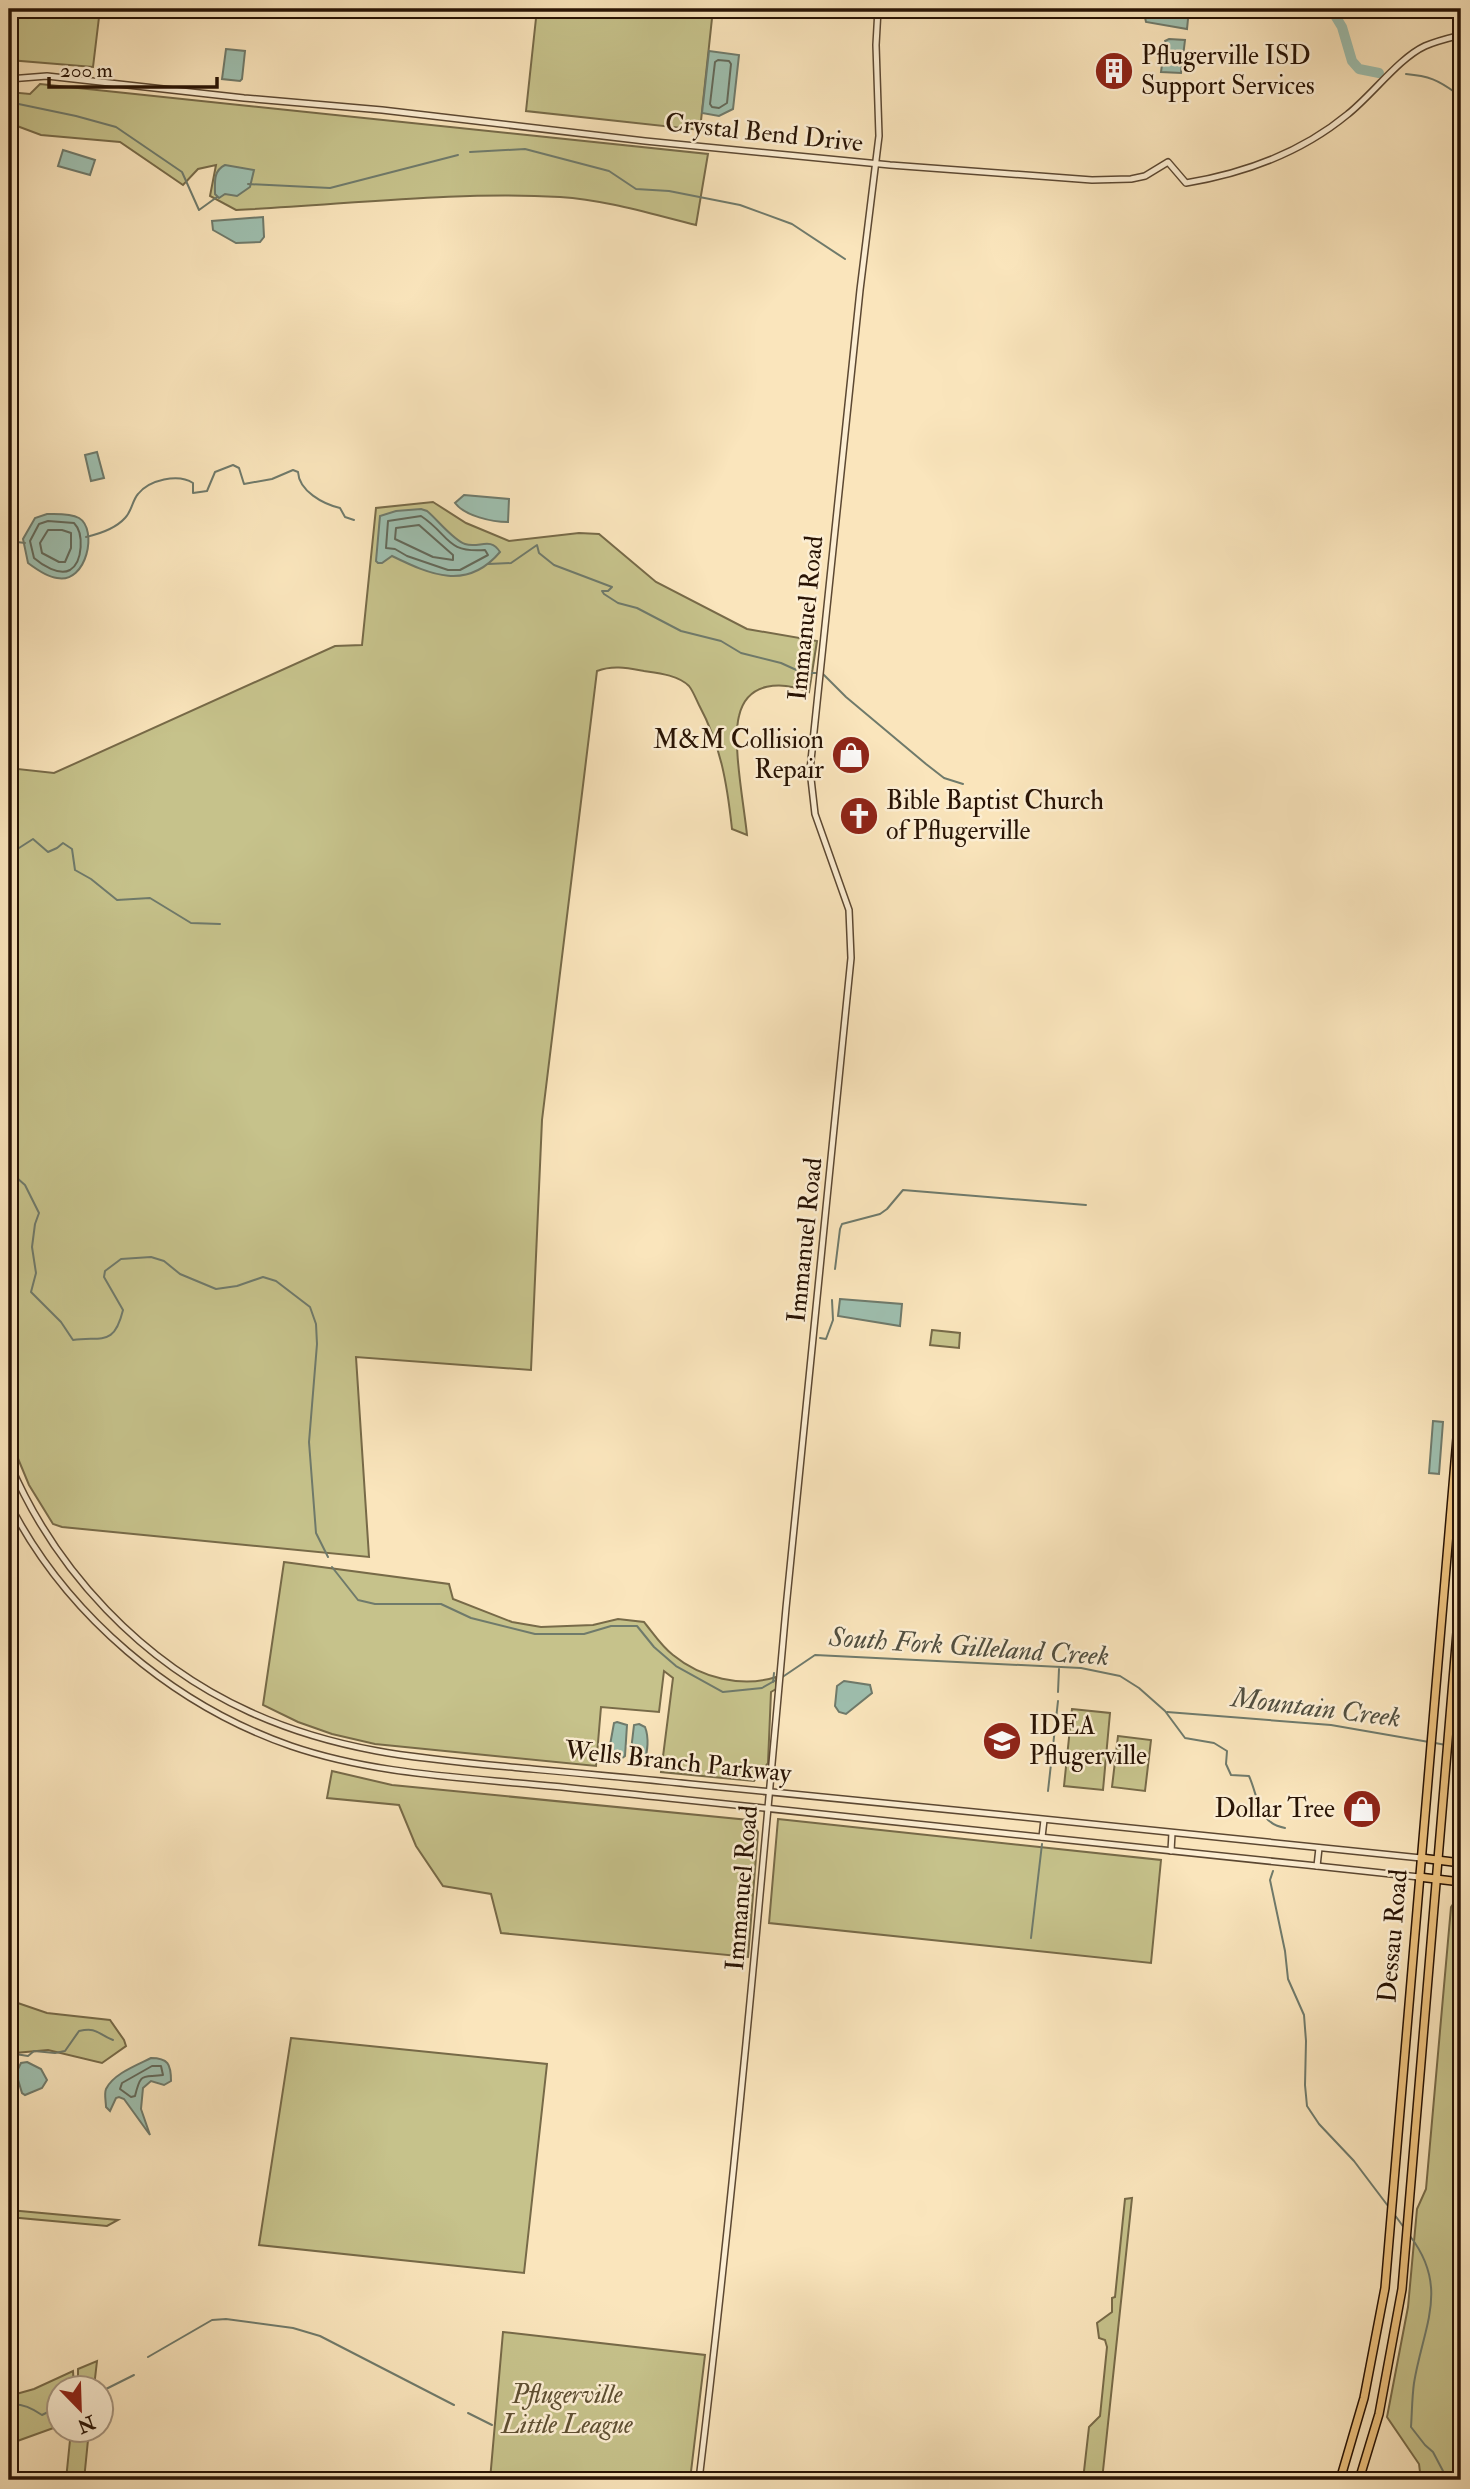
<svg xmlns="http://www.w3.org/2000/svg" width="1470" height="2489" viewBox="0 0 1470 2489" font-family="'IM FELL Double Pica',serif">
  <rect width="100%" height="100%" fill="#fae5bc"/>
  <filter id="stains"><feTurbulence type="fractalNoise" baseFrequency=".00286" numOctaves="4"/><feColorMatrix values="0 0 0 0 .2 0 0 0 0 .09 0 0 0 0 .02 0 0 0 .5 -.17"/></filter>
  <radialGradient id="worn" r=".72"><stop offset=".6" stop-color="#630" stop-opacity="0"/><stop offset="1" stop-color="#630" stop-opacity=".3"/></radialGradient>
  <g fill="#c6c28b" stroke="#776a48" stroke-width="2">
    <polygon points="9,9 100,9 93,67 9,60"/>
    <polygon points="537,9 713,9 700,130 526,111"/>
    <path d="M 40,84 L 708,154 L 696,225 C 651,214 606,200 560,197 C 452,191 344,205 236,210 L 210,196 L 216,165 L 198,169 L 183,185 L 120,142 L 41,135 L 9,123 L 9,92 L 30,94 Z"/>
    <path d="M 433,502 L 466,523 L 509,541 L 579,533 L 599,534 L 656,582 L 747,629 L 817,641 L 809,692 C 782,681 747,681 739,716 C 732,743 744,805 747,835 L 732,829 C 727,783 721,746 699,705 C 696,699 693,691 689,686 C 678,675 658,673 644,671 C 627,668 613,665 597,671 L 542,1120 L 531,1370 L 356,1357 L 369,1557 L 62,1527 L 53,1524 L 29,1485 L 9,1437 L 9,768 L 54,773 L 335,646 L 362,645 L 376,508 Z"/>
    <polygon points="932,1330 960,1333 959,1348 930,1345"/>
    <path d="M 284,1562 L 449,1584 L 453,1599 L 512,1622 L 541,1627 L 593,1625 L 618,1619 L 644,1622 C 653,1633 662,1647 673,1655 C 701,1678 742,1688 776,1677 L 776,1689 L 771,1692 L 768,1763 L 754,1781 L 661,1772 L 673,1678 L 664,1671 L 659,1712 L 601,1707 L 596,1766 L 375,1744 L 332,1734 L 298,1722 L 263,1705 Z"/>
    <polygon points="1072,1709 1110,1713 1103,1790 1064,1786"/>
    <polygon points="1118,1736 1151,1740 1145,1791 1112,1787"/>
    <polygon points="332,1771 392,1785 749,1820 758,1832 748,1957 501,1933 491,1894 443,1886 416,1846 399,1805 327,1798"/>
    <polygon points="778,1819 1161,1860 1151,1963 769,1923"/>
    <polygon points="1458,1897 1461,1897 1461,2480 1421,2480 1419,2464 1387,2417 1408,2307 1417,2209 1426,2189 1451,1907"/>
    <polygon points="9,2000 47,2013 110,2020 124,2040 126,2046 102,2063 48,2050 15,2053 9,2060"/>
    <polygon points="291,2038 547,2064 524,2273 259,2245"/>
    <polygon points="1132,2198 1102,2480 1083,2480 1089,2427 1100,2416 1107,2347 1105,2340 1099,2338 1097,2323 1112,2312 1112,2298 1115,2297 1125,2199"/>
    <polygon points="9,2210 118,2220 107,2226 9,2217"/>
    <polygon points="503,2332 705,2355 690,2480 490,2480"/>
    <polygon points="97,2361 94,2387 78,2387 78,2369"/>
    <polygon points="73,2371 74,2387 60,2388 59,2426 9,2444 9,2396 34,2389"/>
    <polygon points="71,2430 89,2430 84,2480 66,2480"/>
  </g>
  <g fill="#9ebfaf" stroke="#6f7a6b" stroke-width="2">
    <polygon points="1143,9 1189,9 1187,29 1146,22"/>
    <polygon points="1169,39 1185,40 1181,73 1161,72 1165,41"/>
    <polygon points="226,49 245,51 242,79 240,81 222,79"/>
    <polygon points="709,51 739,55 733,109 719,116 702,113"/>
    <polygon points="63,150 95,160 90,175 58,166"/>
    <path d="M 225,165 L 254,170 L 250,187 L 237,196 L 225,194 L 219,198 L 215,194 C 215,182 213,171 225,165 Z"/>
    <polygon points="263,217 264,237 260,242 236,243 213,230 212,221"/>
    <polygon points="97,452 104,478 91,481 85,455"/>
    <path d="M 464,495 L 509,499 L 508,522 C 492,522 465,516 455,503 Z"/>
    <path d="M 421,509 L 427,511 C 437,519 453,540 465,544 C 479,549 490,536 500,552 C 467,591 431,575 392,556 L 382,563 L 378,563 L 376,561 L 380,516 L 396,511 Z"/>
    <path d="M 47,514 C 57,514 70,513 79,518 C 98,529 87,584 57,578 C 47,577 36,569 28,563 L 23,539 L 35,518 Z"/>
    <polygon points="840,1299 902,1304 900,1326 838,1316"/>
    <polygon points="1433,1421 1443,1422 1439,1474 1429,1473"/>
    <polygon points="844,1681 870,1685 872,1693 846,1714 839,1712 835,1706 837,1686"/>
    <polygon points="617,1722 627,1725 625,1756 617,1762 611,1760 608,1756 614,1723"/>
    <path d="M 639,1724 L 645,1727 C 649,1737 648,1752 644,1762 L 632,1764 L 630,1759 L 634,1725 Z"/>
    <path d="M 151,2058 C 168,2058 171,2064 171,2081 L 164,2085 L 151,2081 L 143,2088 L 141,2109 L 150,2135 L 124,2099 L 119,2097 L 116,2098 L 110,2111 L 106,2107 C 106,2102 104,2094 106,2089 C 113,2074 137,2065 151,2058 Z"/>
    <polygon points="27,2062 41,2069 47,2080 42,2088 25,2095 22,2093 16,2073 21,2063"/>
  </g>
  <g fill="none" stroke-linecap="round" stroke-linejoin="round">
    <g stroke="#63695a" stroke-width="2">
      <polygon points="718,60 729,61 731,64 727,103 719,108 712,107 710,104 715,62"/>
      <path d="M 421,516 C 450,535 445,553 485,550 L 488,555 L 460,570 L 448,570 L 407,556 L 395,549 L 386,548 L 388,521 Z"/>
      <path d="M 48,521 L 74,523 C 84,533 83,562 70,570 C 59,576 42,565 34,558 L 30,541 L 39,524 Z"/>
      <polygon points="419,525 453,555 453,560 433,557 395,539 396,528"/>
      <polygon points="48,530 62,530 71,533 71,548 65,562 59,562 42,553 40,543"/>
      <path d="M 152,2066 L 161,2066 L 163,2075 C 143,2078 141,2071 135,2096 L 131,2097 L 120,2089 L 122,2083 Z"/>
    </g>
    <g stroke="#6f7a6b" stroke-width="2">
      <path d="M 1406,74 C 1429,76 1438,80 1456,93 C 1454,109 1455,120 1461,134"/>
      <polyline points="9,102 76,116 116,127 182,172 199,210 217,197"/>
      <polyline points="470,152 525,149 609,171 636,189 669,191 740,205 792,224 845,259"/>
      <polyline points="248,184 330,188 458,155"/>
      <path d="M 86,537 C 99,534 116,528 125,518 C 132,511 132,501 138,494 C 149,480 178,473 193,483 L 193,493 L 207,491 L 215,472 L 233,465 L 239,468 L 244,484 L 272,479 L 293,470 L 298,472 C 299,491 323,504 340,508 L 345,517 L 354,520"/>
      <polyline points="9,541 25,543"/>
      <polyline points="488,564 511,563 537,545 539,553 554,565 612,587 608,591 602,591 604,594 618,603 637,608 681,631 721,641 741,653 781,663 803,673 816,673"/>
      <polyline points="823,674 846,697 926,764 944,778 963,784"/>
      <polyline points="9,846 19,848 33,839 48,852 57,848 63,843 72,849 75,870 91,879 117,900 150,898 191,923 220,924"/>
      <polyline points="9,1038 18,1076 9,1085"/>
      <path d="M 9,1171 L 25,1185 L 39,1213 L 35,1224 L 32,1247 L 36,1273 L 31,1292 L 61,1322 L 73,1340 C 102,1336 114,1347 123,1310 L 104,1277 L 105,1271 L 121,1259 L 151,1257 L 164,1261 L 180,1274 L 216,1289 L 237,1286 L 263,1277 L 276,1281 L 310,1307 L 316,1324 L 317,1344 L 309,1442 L 316,1533 L 328,1557"/>
      <polyline points="835,1269 840,1229 842,1224 880,1214 887,1209 903,1190 1086,1205"/>
      <polyline points="820,1338 826,1339 833,1320 832,1300"/>
      <polyline points="332,1567 358,1600 375,1604 441,1604 471,1618 535,1634 584,1634 611,1626 637,1626 654,1647 676,1666 723,1692 762,1688 776,1680"/>
      <path d="M 781,1678 L 815,1655 L 1081,1668 L 1120,1676 L 1139,1688 L 1165,1711 L 1185,1738 L 1214,1743 L 1227,1751 L 1226,1764 L 1231,1775 L 1249,1776 C 1259,1798 1257,1823 1285,1828"/>
      <polyline points="773,1682 774,1673"/>
      <polyline points="1058,1692 1059,1669"/>
      <polyline points="1167,1712 1331,1725 1429,1742"/>
      <polyline points="1435,1743 1446,1745"/>
      <polyline points="1452,1746 1461,1748"/>
      <polyline points="1048,1791 1058,1701"/>
      <polyline points="1273,1871 1270,1880 1285,1951 1288,1979 1304,2015 1306,2041 1305,2085 1307,2106 1319,2124 1354,2161 1388,2206"/>
      <polyline points="1031,1938 1042,1844"/>
      <path d="M 9,2053 L 28,2056 L 34,2051 L 55,2053 L 65,2051 L 79,2031 C 98,2027 97,2034 113,2040"/>
      <polyline points="1394,2214 1405,2229"/>
      <path d="M 1410,2236 C 1450,2288 1423,2327 1414,2383 C 1412,2397 1412,2413 1411,2427 L 1425,2445 L 1433,2452 L 1443,2471"/>
      <polyline points="148,2357 212,2320 226,2319 293,2328 320,2336 454,2405"/>
      <polyline points="102,2391 134,2375"/>
      <path d="M 9,2405 C 21,2402 33,2409 42,2415 L 48,2412 L 51,2405 L 60,2402"/>
      <polyline points="468,2413 492,2425"/>
    </g>
    <polyline stroke="#9ebfaf" stroke-width="10" points="1331,9 1342,27 1352,61 1359,69 1379,73"/>
    <g stroke="#5c4832" stroke-width="8">
      <g id="minor">
        <path d="M 9,79 L 47,76 L 244,98 L 382,110 L 645,141 L 890,165 L 1092,180 L 1131,179 L 1145,176 L 1168,162 L 1186,183 C 1246,173 1301,153 1348,114 C 1372,95 1399,58 1425,46 C 1436,41 1449,38 1461,35"/>
        <path d="M 9,1462 C 55,1571 142,1663 250,1712 C 340,1753 425,1759 521,1768 C 577,1773 634,1778 690,1784 C 934,1807 1177,1833 1421,1858"/>
        <path d="M 9,1503 C 66,1615 173,1705 291,1746 C 364,1771 440,1776 517,1783 C 567,1787 618,1793 668,1798 C 919,1825 1169,1850 1419,1877"/>
        <polyline points="1042,1837 1044,1820"/>
        <polyline points="1171,1851 1172,1833"/>
        <polyline points="1317,1866 1319,1848"/>
        <path d="M 699,2480 C 734,2190 760,1899 786,1608 C 806,1391 831,1175 851,958 L 849,910 L 815,814 L 810,770 L 860,290 L 879,136 L 876,45 L 878,9"/>
      </g>
    </g>
    <g stroke="#281304" stroke-width="10">
      <g id="major">
        <polyline points="1421,1858 1461,1863"/>
        <polyline points="1419,1877 1461,1882"/>
        <polyline points="1340,2480 1364,2398 1385,2288 1461,1391"/>
        <polyline points="1359,2480 1379,2414 1402,2289 1461,1585"/>
      </g>
    </g>
    <use href="#minor" stroke="#fceed3" stroke-width="5"/>
    <use href="#major" stroke="#edc27e" stroke-width="7"/>
  </g>
  <defs>
    <g id="building-disc" transform="scale(2.0125)"><circle r="9.5" fill="#8f2418" stroke="#fceed3"/><path d="M-4-6H4V6H1V3H-1V6H-4ZM-2.5-4.3h1.7v1.8h-1.7ZM.8-4.3h1.7v1.8H.8ZM-2.5-1h1.7V.8h-1.7ZM.8-1h1.7V.8H.8Z" fill="#fff"/></g>
    <g id="shop-disc" transform="scale(2.0125)"><circle r="9.5" fill="#8f2418" stroke="#fceed3"/><path d="M-5-2.5h2.3a2.7 3.5 0 0 1 5.4 0H5L5.5 6h-11ZM-1.5-2.5h3a1.5 2.3 0 0 0-3 0Z" fill="#fff"/></g>
    <g id="church-disc" transform="scale(2.0125)"><circle r="9.5" fill="#8f2418" stroke="#fceed3"/><path d="M-1.2-6h2.4v3.5h3.3v2.4h-3.3V6h-2.4V-.1h-3.3v-2.4h3.3Z" fill="#fff"/></g>
    <g id="school-disc" transform="scale(2.0125)"><circle r="9.5" fill="#8f2418" stroke="#fceed3"/><path d="M0-5L7-2L0 1L-7-2ZM-4 1L0 2.5L4 1V4Q0 6-4 4Z" fill="#fff"/></g>
  </defs>
  <g fill-rule="evenodd">
    <use href="#building-disc" x="1114" y="71"/>
    <use href="#shop-disc" x="851" y="755"/>
    <use href="#church-disc" x="859" y="816"/>
    <use href="#school-disc" x="1002" y="1741"/>
    <use href="#shop-disc" x="1362" y="1809"/>
  </g>
  <g text-anchor="middle" dominant-baseline="central" stroke-width="5" stroke-linejoin="round" paint-order="stroke">
    <g font-size="26" fill="#281304" stroke="#fceed3" text-anchor="start">
      <text x="1141" y="56">Pflugerville ISD<tspan x="1141" dy="30">Support Services</tspan></text>
      <text x="824" y="740" text-anchor="end">M&amp;M Collision<tspan x="824" dy="30">Repair</tspan></text>
      <text x="886" y="801">Bible Baptist Church<tspan x="886" dy="30">of Pflugerville</tspan></text>
      <text x="1029" y="1726">IDEA<tspan x="1029" dy="30">Pflugerville</tspan></text>
      <text x="1335" y="1809" text-anchor="end">Dollar Tree</text>
    </g>
    <g font-size="26" fill="#281304" stroke="#fceed3">
      <text transform="translate(764 133) rotate(6)">Crystal Bend Drive</text>
      <text transform="translate(806 618) rotate(-84)">Immanuel Road</text>
      <text transform="translate(805 1240) rotate(-84)">Immanuel Road</text>
      <text transform="translate(678 1762) rotate(6)">Wells Branch Parkway</text>
      <text transform="translate(742 1888) rotate(-85)">Immanuel Road</text>
      <text transform="translate(1393 1936) rotate(-85)">Dessau Road</text>
    </g>
    <g font-size="26" font-style="italic" fill="#5f5033" stroke="#fceed3">
      <text x="567" y="2395">Pflugerville<tspan x="567" dy="30">Little League</tspan></text>
    </g>
    <g font-size="28" font-style="italic" fill="#514f40" stroke="#fceed3">
      <text transform="translate(969 1647) rotate(4)">South Fork Gilleland Creek</text>
      <text transform="translate(1316 1708) rotate(7)">Mountain Creek</text>
    </g>
  </g>
  <rect width="1470" height="2489" fill="none" stroke="#fae5bc" stroke-width="35"/>
  <rect x="10" y="10" width="1449" height="2468" fill="none" stroke="#281304" stroke-width="3.5"/>
  <rect x="18" y="18" width="1435" height="2454" fill="none" stroke="#281304" stroke-width="2"/>
  <g transform="translate(80 2409) rotate(157)"><circle r="33" fill="#fceed3" stroke="#a79680" stroke-width="2"/>
  <path d="M0-5L12 26L0 18L-12 26Z" fill="#8f2418"/>
  <text y="-10" font-size="19" font-weight="bold" text-anchor="middle" fill="#281304">N</text>
  </g>
  <path d="M49 77v10h168v-10" fill="none" stroke="#281304" stroke-width="3.5"/>
  <text x="60" y="77" font-size="21" fill="#281304" stroke="#fceed3" stroke-width="5" paint-order="stroke">200 m</text>
  <rect width="100%" height="100%" filter="url(#stains)"/>
  <rect width="100%" height="100%" fill="url(#worn)"/>
</svg>
